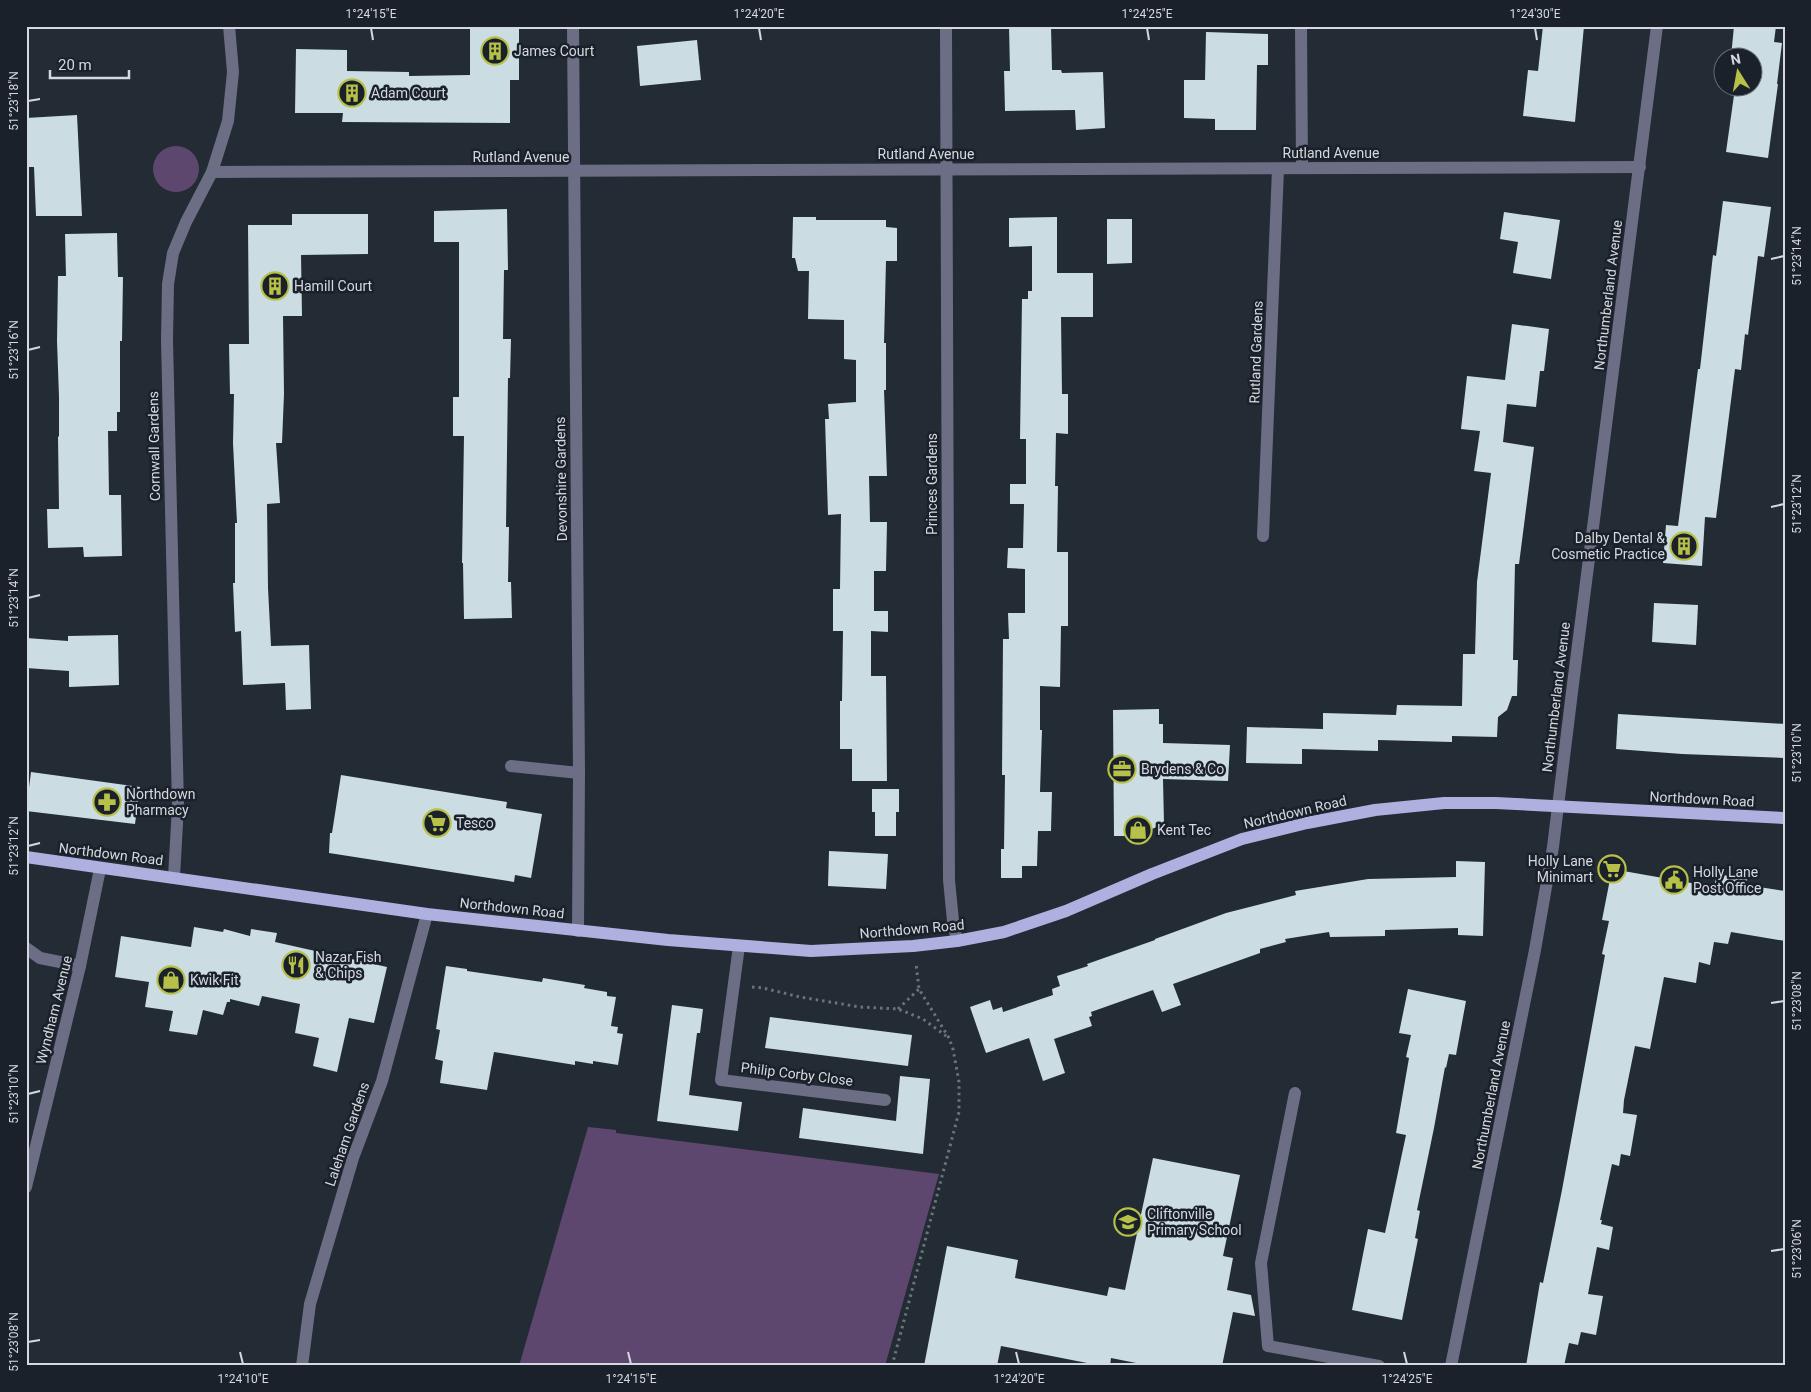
<svg xmlns="http://www.w3.org/2000/svg" width="1811" height="1392" viewBox="0 0 1811 1392" font-family="Roboto,sans-serif">
  <rect width="100%" height="100%" fill="#232b34"/>
  <g fill="#5e476f">
    <circle cx="176" cy="169" r="23"/>
    <polygon points="588,1127 616,1130 616,1133 939,1174 885,1366 519,1366"/>
  </g>
  <g fill="#cbdce3">
    <polygon points="470,26 519,26 519,80 510,80 510,123 342,122 343,113 295,113 296,49 347,50 347,71 409,72 409,76 470,75"/>
    <polygon points="1009,26 1051,26 1052,70 1061,70 1062,73 1103,72 1105,128 1076,130 1075,110 1005,111 1004,71 1010,71"/>
    <polygon points="1543,26 1584,26 1575,122 1523,116 1528,70 1538,71"/>
    <polygon points="1734,26 1776,26 1774,42 1782,43 1777,84 1778,84 1768,158 1726,152 1735,88 1754,88 1754,58 1731,57"/>
    <polygon points="1206,32 1268,34 1268,65 1257,65 1256,130 1215,130 1215,119 1184,118 1184,80 1205,80"/>
    <polygon points="697,40 701,80 640,86 637,46"/>
    <polygon points="77,115 82,216 36,216 34,167 26,167 26,118"/>
    <polygon points="1723,201 1771,207 1764,257 1758,256 1748,335 1745,334 1741,370 1735,369 1716,518 1705,517 1702,566 1663,563 1666,525 1678,526 1698,369 1700,369 1713,255 1716,256"/>
    <polygon points="507,209 508,270 504,270 503,339 511,339 510,378 508,378 506,527 509,527 508,582 511,582 512,618 464,619 463,563 462,563 464,436 453,436 453,397 459,397 459,242 434,242 434,211"/>
    <polygon points="1504,212 1560,220 1551,279 1513,273 1518,242 1500,239"/>
    <polygon points="292,214 368,214 368,254 301,255 302,316 283,316 284,394 282,443 276,443 280,503 267,504 268,588 271,646 309,645 311,709 286,710 285,683 243,685 241,631 235,632 233,583 235,583 235,523 237,523 233,443 234,394 230,394 229,344 249,344 248,225 292,225"/>
    <polygon points="793,217 816,217 816,220 886,220 886,227 897,228 897,261 886,261 884,343 886,343 886,390 884,390 887,476 869,476 870,522 887,522 886,571 874,571 874,611 888,611 888,632 871,631 871,676 886,676 887,781 852,781 852,749 840,749 840,701 842,701 843,631 833,631 833,589 840,589 841,514 828,515 825,419 829,419 828,404 856,402 856,360 844,359 844,320 808,319 809,271 798,271 795,258 792,258"/>
    <polygon points="1057,217 1057,273 1093,273 1093,317 1061,317 1062,394 1068,394 1068,434 1056,433 1055,486 1058,486 1057,552 1068,552 1068,626 1061,626 1060,687 1040,686 1040,730 1042,730 1040,792 1052,792 1051,831 1038,831 1037,866 1022,866 1022,878 1001,878 1001,849 1004,849 1005,775 1002,775 1003,639 1009,639 1008,613 1025,613 1025,569 1007,568 1008,548 1023,548 1024,504 1010,504 1010,484 1026,484 1026,439 1020,439 1022,299 1028,299 1028,291 1032,291 1032,246 1009,247 1009,218"/>
    <polygon points="1107,219 1132,219 1132,263 1107,264"/>
    <polygon points="117,233 118,277 123,277 122,341 120,341 120,412 117,412 117,431 108,431 109,495 121,495 122,556 84,557 83,547 48,548 47,509 59,509 58,437 59,436 59,397 57,341 58,276 66,276 65,234"/>
    <polygon points="1512,324 1549,329 1544,371 1540,371 1536,407 1507,404 1503,442 1534,447 1519,564 1515,564 1513,660 1518,660 1517,696 1512,696 1507,710 1498,717 1497,737 1452,736 1452,742 1378,740 1378,751 1302,749 1302,764 1246,763 1247,727 1323,729 1323,713 1396,715 1397,705 1462,706 1463,654 1475,654 1477,582 1491,473 1474,471 1480,431 1461,429 1467,376 1505,380"/>
    <polygon points="1654,603 1698,605 1696,645 1652,642"/>
    <polygon points="118,635 119,685 69,687 69,671 26,668 26,638 68,641 68,636"/>
    <polygon points="1159,709 1159,724 1163,724 1163,743 1230,745 1228,781 1163,779 1164,824 1135,836 1114,836 1113,710"/>
    <polygon points="1618,714 1785,724 1785,758 1682,754 1616,749"/>
    <polygon points="31,772 140,787 135,824 26,811"/>
    <polygon points="341,775 507,802 506,808 542,814 531,878 515,875 514,882 329,853 330,833 332,833"/>
    <polygon points="872,789 899,789 899,812 896,812 896,836 875,836 875,812 872,812"/>
    <polygon points="829,851 888,854 886,889 828,886"/>
    <polygon points="1456,861 1485,862 1483,936 1458,935 1458,928 1385,930 1385,936 1330,937 1329,932 1285,939 1286,942 1260,949 1260,953 1173,984 1181,1005 1162,1012 1153,990 1091,1012 1092,1016 1089,1017 1092,1026 1054,1039 1065,1073 1043,1081 1029,1038 986,1053 970,1007 990,1000 993,1010 1002,1007 1003,1012 1053,995 1052,989 1060,986 1057,976 1088,966 1087,964 1155,940 1155,939 1226,913 1296,895 1295,891 1368,879 1456,877"/>
    <polygon points="1612,869 1714,887 1717,874 1747,879 1746,885 1785,891 1785,941 1731,932 1728,944 1714,942 1710,965 1699,962 1696,983 1664,977 1650,1049 1635,1046 1624,1100 1623,1113 1637,1115 1630,1156 1621,1154 1619,1166 1612,1164 1600,1220 1602,1220 1601,1224 1613,1227 1609,1250 1597,1247 1588,1294 1603,1296 1596,1335 1581,1332 1578,1345 1569,1343 1564,1366 1526,1366 1540,1282 1543,1283 1562,1190 1605,955 1602,954 1609,921 1602,920"/>
    <polygon points="194,927 223,932 224,929 250,936 251,929 277,933 275,942 387,967 374,1023 349,1018 337,1072 313,1066 319,1038 295,1033 300,1004 262,996 259,1006 230,999 230,1002 227,1002 223,1015 203,1010 197,1035 169,1031 173,1011 145,1007 149,982 115,977 121,936 191,947"/>
    <polygon points="446,966 467,969 467,971 542,982 543,978 585,985 584,988 607,992 607,996 616,997 611,1026 618,1027 617,1033 623,1034 618,1065 593,1061 593,1064 575,1061 575,1065 494,1052 487,1090 440,1083 443,1061 435,1059 440,1030 436,1029"/>
    <polygon points="1408,989 1466,1001 1456,1055 1449,1054 1446,1068 1445,1067 1434,1128 1417,1210 1420,1211 1415,1238 1418,1239 1402,1320 1352,1310 1368,1229 1385,1233 1406,1135 1396,1133 1409,1058 1406,1057 1411,1035 1399,1033"/>
    <polygon points="672,1005 703,1009 700,1033 697,1033 689,1095 742,1102 738,1131 657,1121"/>
    <polygon points="770,1017 912,1035 908,1066 765,1048"/>
    <polygon points="900,1076 930,1079 923,1154 799,1138 803,1108 896,1121"/>
    <polygon points="1153,1158 1240,1175 1223,1256 1233,1258 1227,1290 1251,1295 1255,1316 1233,1312 1222,1366 1151,1366 1111,1358 1110,1366 1086,1366 1087,1363 1001,1346 997,1366 924,1366 947,1246 1018,1260 1015,1278 1107,1296 1109,1287 1125,1290"/>
  </g>
  <g fill="none" stroke-linecap="round" stroke-linejoin="round">
    <g stroke="#6c737b" stroke-width="3" stroke-dasharray="2.5 4" stroke-linecap="butt">
      <polyline points="752,987 763,988 800,997 860,1007 898,1009 923,1019 946,1036"/>
      <polyline points="898,1009 919,989"/>
      <polyline points="892,1366 959,1112 959,1082 953,1049 949,1038 919,989 916,964"/>
    </g>
    <g stroke="#6c6e85" stroke-width="12">
      <polyline points="573,26 579,773 578,931"/>
      <polyline points="946,26 949,880 953,921 957,941"/>
      <polyline points="1301,26 1302,168"/>
      <polyline points="212,172 1640,167"/>
      <polyline points="1263,536 1278,169"/>
      <polyline points="511,766 579,773"/>
      <polyline points="174,877 178,806 167,340 168,284 173,253 186,222 212,172 228,121 233,72 229,26"/>
      <polyline points="739,946 721,1080 885,1100"/>
      <polyline points="26,948 40,958 80,966"/>
      <polyline points="1295,1093 1261,1263 1268,1346 1379,1366"/>
      <polyline points="26,1187 80,966 100,869"/>
      <polyline points="302,1366 310,1304 353,1158 382,1081 427,914"/>
      <polyline points="1451,1366 1535,950 1553,847 1573,684 1657,26"/>
    </g>
    <polyline stroke="#aeb1e0" stroke-width="12" points="26,857 427,914 668,940 811,951 913,946 957,941 1004,932 1066,911 1152,874 1242,839 1307,823 1375,810 1444,803 1496,803 1785,818"/>
  </g>
  <path fill="none" stroke="#d4d9df" stroke-width="2" d="M 371,28 L 373,40M 759,28 L 761,40M 1147,28 L 1149,40M 1535,28 L 1537,40M 28,101 L 40,99M 1771,259 L 1784,256M 28,350 L 40,347M 1771,507 L 1784,504M 28,598 L 40,595M 1771,755 L 1784,753M 28,846 L 40,843M 1771,1003 L 1784,1001M 28,1094 L 40,1091M 1771,1251 L 1784,1249M 28,1342 L 40,1340M 240,1352 L 243,1364M 628,1352 L 631,1364M 1016,1352 L 1019,1364M 1404,1352 L 1407,1364"/>
  <defs>
    <g id="building-ring" transform="scale(1.4375)"><circle r="9.5" fill="#1a212a" stroke="#b8c147" stroke-width="1.5"/><path d="M-4-6H4V6H1V3H-1V6H-4ZM-2.5-4.3h1.7v1.8h-1.7ZM.8-4.3h1.7v1.8H.8ZM-2.5-1h1.7V.8h-1.7ZM.8-1h1.7V.8H.8Z" fill="#b8c147"/></g>
    <g id="office-ring" transform="scale(1.4375)"><circle r="9.5" fill="#1a212a" stroke="#b8c147" stroke-width="1.5"/><path d="M-6-3h4V-5.5h4V-3h4V5H-6ZM-1-4.5V-3h2v-1.5ZM-6 0V1H6V0Z" fill="#b8c147"/></g>
    <g id="pharmacy-ring" transform="scale(1.4375)"><circle r="9.5" fill="#1a212a" stroke="#b8c147" stroke-width="1.5"/><path d="M-2-6h4v4h4v4h-4v4h-4v-4h-4v-4h4Z" fill="#b8c147"/></g>
    <g id="supermarket-ring" transform="scale(1.4375)"><circle r="9.5" fill="#1a212a" stroke="#b8c147" stroke-width="1.5"/><path d="M-6-5.5h2.5l.6 2H6L4.5 2H-2.5L-4.4-4H-6ZM-1.5 3.2a1.3 1.3 0 1 0 .1 0ZM3 3.2a1.3 1.3 0 1 0 .1 0Z" fill="#b8c147"/></g>
    <g id="shop-ring" transform="scale(1.4375)"><circle r="9.5" fill="#1a212a" stroke="#b8c147" stroke-width="1.5"/><path d="M-5-2.5h2.3a2.7 3.5 0 0 1 5.4 0H5L5.5 6h-11ZM-1.5-2.5h3a1.5 2.3 0 0 0-3 0Z" fill="#b8c147"/></g>
    <g id="civic-ring" transform="scale(1.4375)"><circle r="9.5" fill="#1a212a" stroke="#b8c147" stroke-width="1.5"/><path d="M-.6-6.5H3V-4.5H.6V-3L4-1V1h2V6H-6V1h2V-1L-.6-3ZM-1.2 2.5V6h2.4V2.5Z" fill="#b8c147"/></g>
    <g id="restaurant-ring" transform="scale(1.4375)"><circle r="9.5" fill="#1a212a" stroke="#b8c147" stroke-width="1.5"/><path d="M-5-6h1v4h1v-4h1v4h1v-4h1v5L-1.5 .5V6h-2V.5L-5-1ZM5-6V6H3V1.5H1.5Q1.5-4 5-6Z" fill="#b8c147"/></g>
    <g id="school-ring" transform="scale(1.4375)"><circle r="9.5" fill="#1a212a" stroke="#b8c147" stroke-width="1.5"/><path d="M0-5L7-2L0 1L-7-2ZM-4 1L0 2.5L4 1V4Q0 6-4 4Z" fill="#b8c147"/></g>
  </defs>
  <g fill-rule="evenodd">
    <use href="#building-ring" x="495" y="51"/>
    <use href="#building-ring" x="352" y="93"/>
    <use href="#building-ring" x="275" y="286"/>
    <use href="#building-ring" x="1684" y="546"/>
    <use href="#office-ring" x="1122" y="769"/>
    <use href="#pharmacy-ring" x="107" y="802"/>
    <use href="#supermarket-ring" x="437" y="823"/>
    <use href="#shop-ring" x="1138" y="830"/>
    <use href="#supermarket-ring" x="1612" y="869"/>
    <use href="#civic-ring" x="1674" y="880"/>
    <use href="#restaurant-ring" x="296" y="965"/>
    <use href="#shop-ring" x="171" y="980"/>
    <use href="#school-ring" x="1128" y="1222"/>
  </g>
  <g text-anchor="middle" dominant-baseline="central" stroke-width="5" stroke-linejoin="round" paint-order="stroke">
    <g font-size="14" fill="#d4d9df" stroke="#1a212a" text-anchor="start">
      <text x="514" y="51">James Court</text>
      <text x="371" y="93">Adam Court</text>
      <text x="294" y="286">Hamill Court</text>
      <text x="1665" y="538" text-anchor="end">Dalby Dental &amp;<tspan x="1665" dy="16">Cosmetic Practice</tspan></text>
      <text x="1141" y="769">Brydens &amp; Co</text>
      <text x="126" y="794">Northdown<tspan x="126" dy="16">Pharmacy</tspan></text>
      <text x="456" y="823">Tesco</text>
      <text x="1157" y="830">Kent Tec</text>
      <text x="1593" y="861" text-anchor="end">Holly Lane<tspan x="1593" dy="16">Minimart</tspan></text>
      <text x="1693" y="872">Holly Lane<tspan x="1693" dy="16">Post Office</tspan></text>
      <text x="315" y="957">Nazar Fish<tspan x="315" dy="16">&amp; Chips</tspan></text>
      <text x="190" y="980">Kwik Fit</text>
      <text x="1147" y="1214">Cliftonville<tspan x="1147" dy="16">Primary School</tspan></text>
    </g>
    <g font-size="14" fill="#d4d9df" stroke="#1a212a">
      <text x="1331" y="153">Rutland Avenue</text>
      <text x="926" y="154">Rutland Avenue</text>
      <text x="521" y="157">Rutland Avenue</text>
      <text transform="translate(1608 295) rotate(-83)">Northumberland Avenue</text>
      <text transform="translate(1256 352) rotate(-88)">Rutland Gardens</text>
      <text transform="translate(154 446) rotate(-91)">Cornwall Gardens</text>
      <text transform="translate(561 479) rotate(-91)">Devonshire Gardens</text>
      <text transform="translate(932 484) rotate(-90)">Princes Gardens</text>
      <text transform="translate(1556 697) rotate(-83)">Northumberland Avenue</text>
      <text transform="translate(1702 799) rotate(3)">Northdown Road</text>
      <text transform="translate(1295 812) rotate(-13)">Northdown Road</text>
      <text transform="translate(111 854) rotate(7)">Northdown Road</text>
      <text transform="translate(512 908) rotate(6)">Northdown Road</text>
      <text transform="translate(912 929) rotate(-5)">Northdown Road</text>
      <text transform="translate(54 1010) rotate(-76)">Wyndham Avenue</text>
      <text transform="translate(797 1074) rotate(7)">Philip Corby Close</text>
      <text transform="translate(1491 1095) rotate(-79)">Northumberland Avenue</text>
      <text transform="translate(347 1134) rotate(-71)">Laleham Gardens</text>
    </g>
  </g>
  <rect width="1811" height="1392" fill="none" stroke="#1a212a" stroke-width="55"/>
  <g transform="translate(1738 72) rotate(349)"><circle r="24" fill="#1a212a" stroke="#646b72"/>
  <path d="M0-4L9 19L0 12L-9 19Z" fill="#b8c147"/>
  <text y="-8" font-size="14" font-weight="bold" text-anchor="middle" fill="#d4d9df">N</text>
  </g>
  <path d="M50 70v8h79v-8" fill="none" stroke="#d4d9df" stroke-width="2.5"/>
  <text x="58" y="70" font-size="15" fill="#d4d9df" stroke="#1a212a" stroke-width="4" paint-order="stroke">20 m</text>
  <rect x="28" y="28" width="1756" height="1336" fill="none" stroke="#d4d9df" stroke-width="2"/>
  <g font-size="12" text-anchor="middle" fill="#d4d9df">
    <text x="371" y="18">1°24'15"E</text>
    <text x="759" y="18">1°24'20"E</text>
    <text x="1147" y="18">1°24'25"E</text>
    <text x="1535" y="18">1°24'30"E</text>
    <text transform="translate(14 101) rotate(-90)" y="4">51°23'18"N</text>
    <text transform="translate(1797 256) rotate(-90)" y="4">51°23'14"N</text>
    <text transform="translate(14 350) rotate(-90)" y="4">51°23'16"N</text>
    <text transform="translate(1797 504) rotate(-90)" y="4">51°23'12"N</text>
    <text transform="translate(14 598) rotate(-90)" y="4">51°23'14"N</text>
    <text transform="translate(1797 753) rotate(-90)" y="4">51°23'10"N</text>
    <text transform="translate(14 846) rotate(-90)" y="4">51°23'12"N</text>
    <text transform="translate(1797 1001) rotate(-90)" y="4">51°23'08"N</text>
    <text transform="translate(14 1094) rotate(-90)" y="4">51°23'10"N</text>
    <text transform="translate(1797 1249) rotate(-90)" y="4">51°23'06"N</text>
    <text transform="translate(14 1342) rotate(-90)" y="4">51°23'08"N</text>
    <text x="243" y="1383">1°24'10"E</text>
    <text x="631" y="1383">1°24'15"E</text>
    <text x="1019" y="1383">1°24'20"E</text>
    <text x="1407" y="1383">1°24'25"E</text>
  </g>
</svg>
